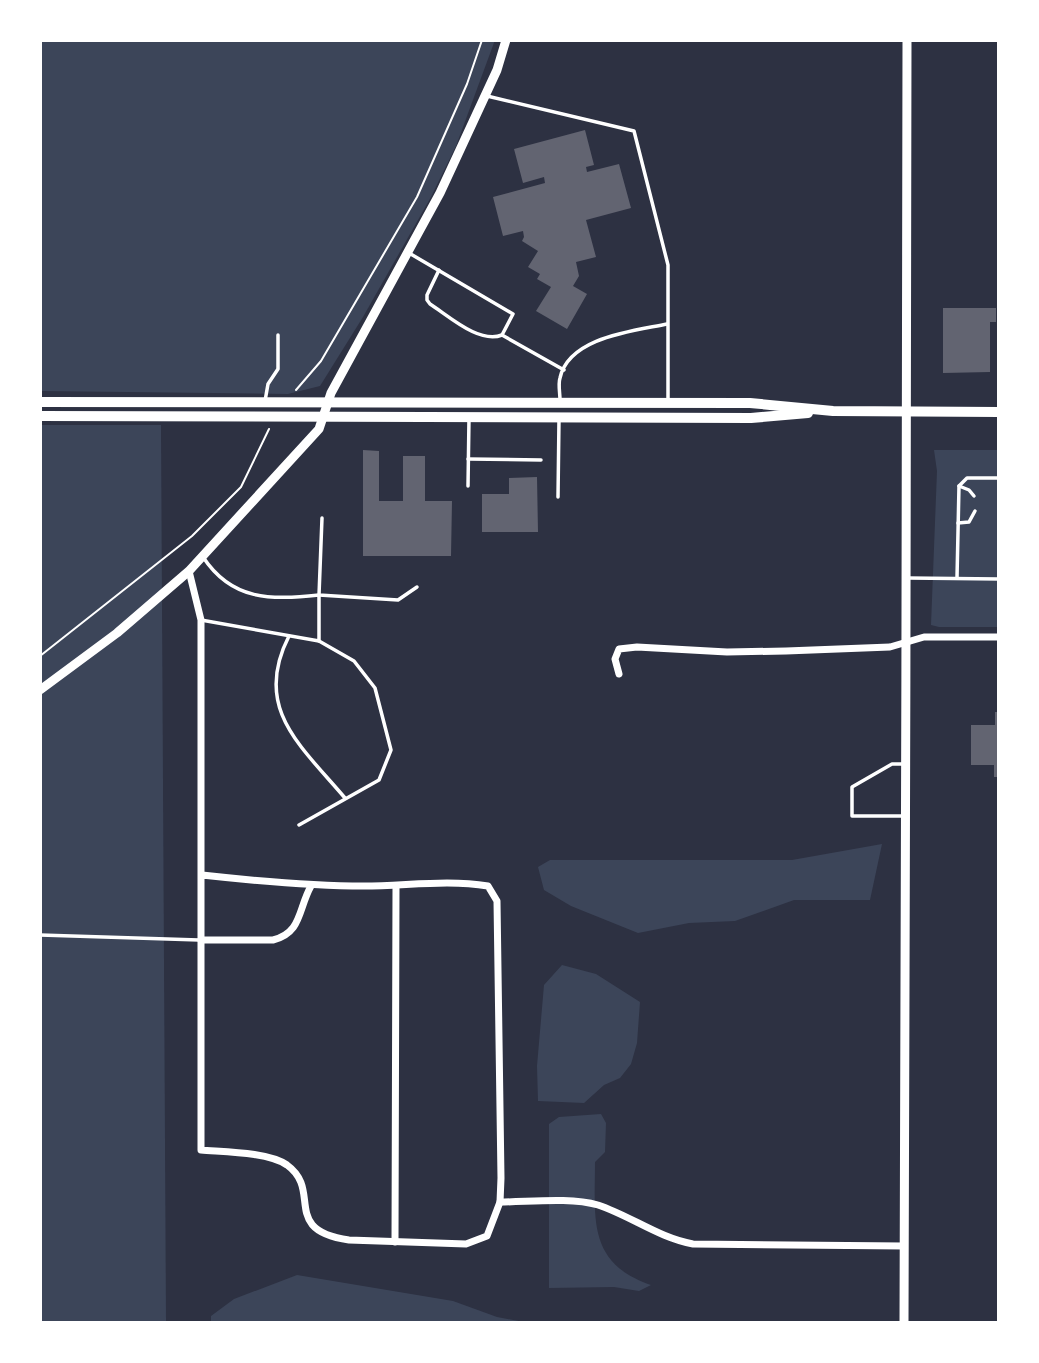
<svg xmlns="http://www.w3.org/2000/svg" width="1039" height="1363" viewBox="0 0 1039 1363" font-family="Bitter,serif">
  <rect width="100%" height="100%" fill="#2d3142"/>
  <g fill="#3c4559">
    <polygon points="40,40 495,40 456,146 431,197 363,317 320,386 288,394 40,391"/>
    <polygon points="40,425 161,425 166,1323 40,1323"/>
    <polygon points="934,450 999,450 999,627 939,627 931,625 937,471"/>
    <polygon points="882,844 870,900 794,900 735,921 689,923 638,933 571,906 544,890 538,867 550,860 792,860"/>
    <polygon points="562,965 596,974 640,1002 637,1043 631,1064 620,1078 604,1085 584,1103 538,1101 537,1066 544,985"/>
    <path d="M 601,1114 L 606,1123 L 605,1152 L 595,1162 C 595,1219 587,1263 651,1285 L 639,1291 L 614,1287 L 549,1288 L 549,1124 L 559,1117 Z"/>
    <polygon points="297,1275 453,1301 497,1317 529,1323 211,1323 211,1316 234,1299"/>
  </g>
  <g fill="#626471">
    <polygon points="585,130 594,165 586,167 587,172 619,164 631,208 586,220 596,257 576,262 579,276 573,286 587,294 567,329 536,311 551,287 537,279 540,274 528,267 538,251 522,241 524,237 523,231 503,236 493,197 545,183 544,177 523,183 514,149"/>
    <polygon points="943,308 996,308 996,322 990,322 990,372 943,373"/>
    <polygon points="363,450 379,451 379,501 403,501 403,456 425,456 425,501 452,501 451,556 363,556"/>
    <polygon points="537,477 538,532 482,532 482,494 509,494 509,478"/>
    <polygon points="995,712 999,712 999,777 994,777 994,765 971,765 971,725 995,725"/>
  </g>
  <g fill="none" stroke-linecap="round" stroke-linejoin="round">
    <g stroke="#fff" stroke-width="2">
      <polyline points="296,390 321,361 417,197 467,84 482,40"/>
      <polyline points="40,656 192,536 241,487 269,429"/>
    </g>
    <g stroke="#fff" stroke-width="3.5">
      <polyline points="487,96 634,131 668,265 668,401"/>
      <polyline points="409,253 513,314 502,335 564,370"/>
      <path d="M 439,270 L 427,295 L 427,300 L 430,304 C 449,316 479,344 502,335"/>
      <path d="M 560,400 C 560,393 558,384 560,378 C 569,337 634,331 667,324"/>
      <polyline points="265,401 268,384 278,369 278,335"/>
      <polyline points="468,459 541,460"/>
      <polyline points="468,486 469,418"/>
      <polyline points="959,486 969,490 974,496"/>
      <polyline points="558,497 559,419"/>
      <polyline points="322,518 319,595 398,600 417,587"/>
      <polyline points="958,523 969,522 975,511"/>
      <polyline points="908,578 999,579"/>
      <polyline points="957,578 959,486 967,478 999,478"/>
      <path d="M 201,620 L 319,641 L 319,595 C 271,600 232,601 203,557"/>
      <path d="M 289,636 C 252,708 301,746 345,798"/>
      <polyline points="904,816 852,816 852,787 892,764 904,764"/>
      <polyline points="299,825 379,780 391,750 375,688 354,661 319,641"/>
      <polyline points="40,935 199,940"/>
    </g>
    <g stroke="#fff" stroke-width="7">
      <path d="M 189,571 L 201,620 L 201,1150 C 224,1152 268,1152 287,1165 C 323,1191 280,1230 349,1240 L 466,1244 L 487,1236 L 500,1202 L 501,1178 L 497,901 L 488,886 C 447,879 406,886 364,886 C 309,886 256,881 202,875"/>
      <polyline points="619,674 615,659 619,649 637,647 727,652 786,651 890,647 924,637 999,637"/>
      <path d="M 201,940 L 273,940 C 302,933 298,909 311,886"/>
      <path d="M 500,1202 C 529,1202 570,1197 598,1205 C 631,1216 659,1238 693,1244 L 904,1246"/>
      <polyline points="395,1242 396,886"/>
    </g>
    <g stroke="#fff" stroke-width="9">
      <polyline points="40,690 117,633 189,571 319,429 331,393 440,193 497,70 506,40"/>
      <path d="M 904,1323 C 905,895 907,468 907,40"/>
    </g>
    <g stroke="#fff" stroke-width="10">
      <polyline points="40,402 750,403 833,411 999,412"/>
      <polyline points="40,416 751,418 808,413"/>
    </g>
  </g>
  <rect width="1039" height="1363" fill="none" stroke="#ffffff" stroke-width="84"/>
</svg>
